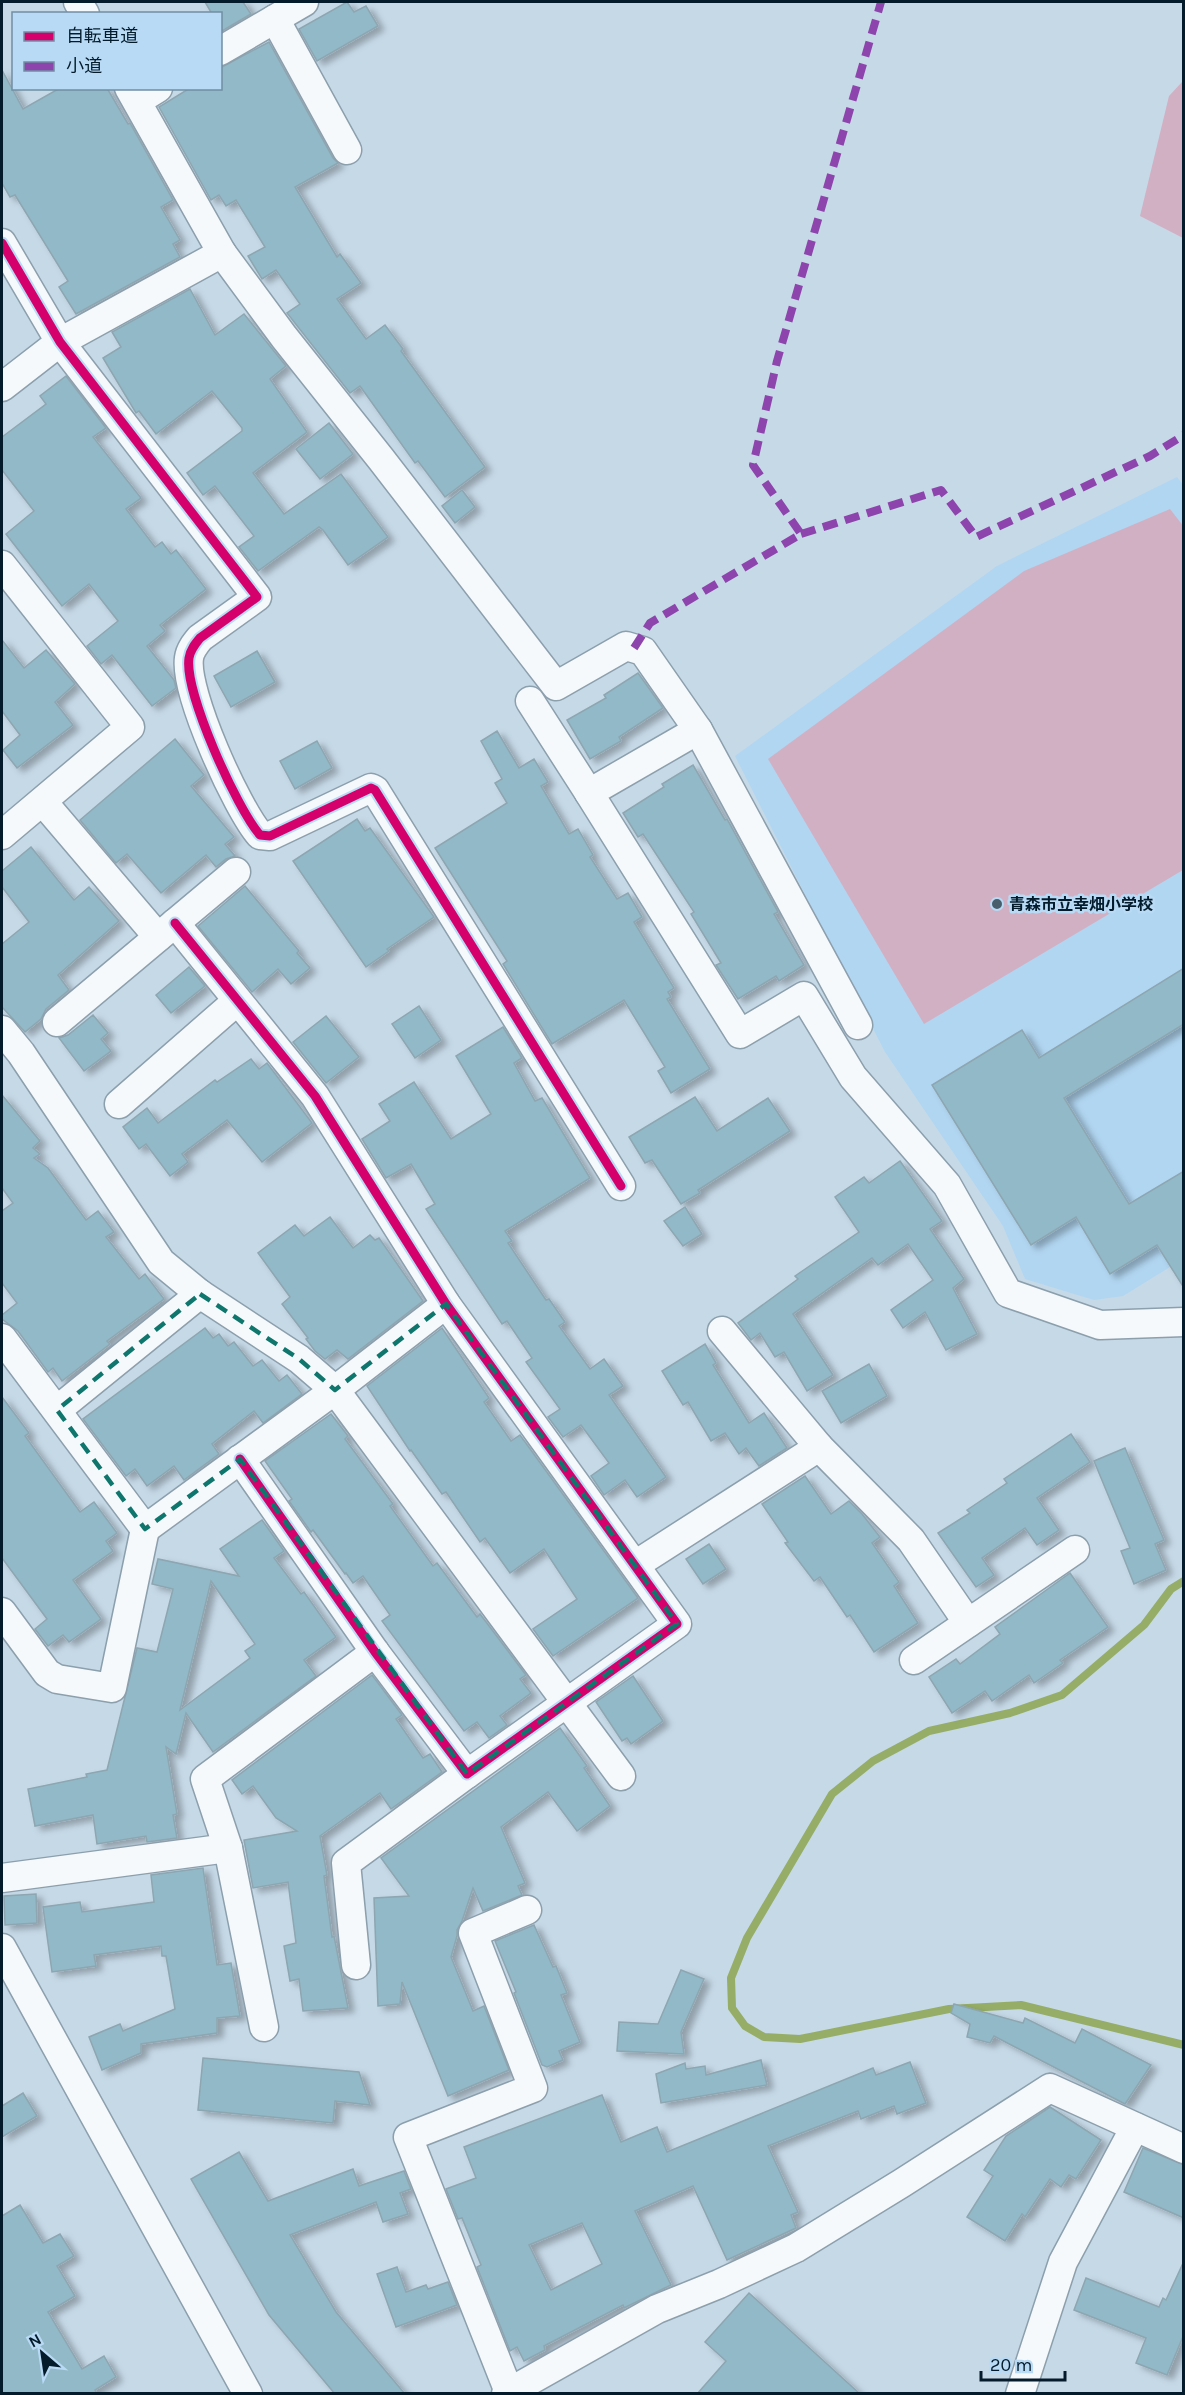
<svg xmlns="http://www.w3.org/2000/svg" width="1185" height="2395" viewBox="0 0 1185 2395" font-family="Karla,'Noto Sans JP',sans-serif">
  <defs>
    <filter id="shadow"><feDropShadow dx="6" dy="4" stdDeviation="3" flood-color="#0004"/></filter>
  </defs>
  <rect width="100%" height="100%" fill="#c6d9e7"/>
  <polygon fill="#b1d6f1" points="1177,477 1184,486 1183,1259 1123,1296 1094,1300 1025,1279 1003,1226 885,1052 735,756 997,566"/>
  <g fill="#d2b0c3">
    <polygon points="1183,81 1183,238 1140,216 1169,96"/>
    <polygon points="1170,509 1184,527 1183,870 924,1024 768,759 1024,571"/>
  </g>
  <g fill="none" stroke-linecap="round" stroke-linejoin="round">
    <polyline stroke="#96ad67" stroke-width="8" points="1184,1581 1171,1589 1144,1625 1062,1695 1010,1713 929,1731 873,1761 832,1794 747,1938 731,1978 732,2008 745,2026 764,2037 800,2039 949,2009 1021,2005 1184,2045"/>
  </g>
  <g fill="#92b9c7" stroke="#8da6b1" stroke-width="1.5" fill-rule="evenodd" filter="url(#shadow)">
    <polygon points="205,2 243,2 251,14 222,31 220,14 212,14"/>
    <polygon points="347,2 354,12 366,6 378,26 317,61 299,29"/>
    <polygon points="269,42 333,158 338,163 295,187 337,257 340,254 361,283 337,299 366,339 385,325 403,349 401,351 485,467 445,497 418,461 415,463 360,386 350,393 287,313 300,304 276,270 262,279 248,256 265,247 236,200 226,206 219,195 211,200 159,107 190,88 220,88 220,68"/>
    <polygon points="2,70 23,109 60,88 107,88 128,124 130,123 173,200 161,207 180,240 173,244 180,257 76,314 59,287 68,281 15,195 10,197 2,183"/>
    <polygon points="190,289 215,335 244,314 286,366 270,379 307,432 253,473 284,514 341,474 388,537 348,565 323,530 319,527 258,571 239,547 254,536 215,486 203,495 187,473 242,431 242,428 212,391 156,434 139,411 136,413 103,358 121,347 112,332"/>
    <polygon points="66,376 106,428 93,437 141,498 126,509 155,547 162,542 171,554 176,550 206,589 160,625 165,631 147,646 174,680 176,688 152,706 112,655 101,664 87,646 118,621 89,584 62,606 6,534 34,511 2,470 2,437 46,404 40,396"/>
    <polygon points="329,423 353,454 320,479 296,449"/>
    <polygon points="462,490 475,507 455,523 442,506"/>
    <polygon points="2,640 24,668 46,650 75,684 55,702 73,725 17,768 3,750 20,735 2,711"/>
    <polygon points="257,651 275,682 231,707 214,676"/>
    <polygon points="638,673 663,708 619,737 621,741 590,759 567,720 606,698 604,695"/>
    <polygon points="497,731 519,768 534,759 548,782 541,786 569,834 578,829 593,855 590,857 617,899 628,893 642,917 634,922 674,988 668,992 671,997 667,999 710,1069 671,1093 658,1071 665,1067 624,1000 552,1044 503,964 507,961 435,848 507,803 495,783 502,779 481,741"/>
    <polygon points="175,739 204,775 191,786 234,837 225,844 235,856 226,859 216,867 206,855 161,893 127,854 116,863 80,820"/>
    <polygon points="317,741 332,768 295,789 280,761"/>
    <polygon points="693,765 725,820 727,819 778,912 774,914 804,965 779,981 776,976 738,999 716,965 721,963 691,914 694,912 643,834 638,837 623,813 664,787 662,784"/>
    <polygon points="357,819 365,831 370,828 434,917 387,949 389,951 366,967 293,861"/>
    <polygon points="31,847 74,900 89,887 119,921 58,975 69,990 46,1009 41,1019 25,1032 2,1007 2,944 29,922 2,887 2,871"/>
    <polygon points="245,886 299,951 297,953 310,968 291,984 278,969 252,992 198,926"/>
    <polygon points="189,967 205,986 171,1013 156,995"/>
    <polygon points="1184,968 1184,1024 1064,1098 1129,1204 1184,1171 1184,1288 1157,1245 1110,1274 1076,1217 1031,1245 932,1085 1022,1030 1039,1058"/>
    <polygon points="419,1006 441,1040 415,1058 392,1024"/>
    <polygon points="93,1015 108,1033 101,1039 111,1051 84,1071 59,1038 68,1035"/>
    <polygon points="326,1016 359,1057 326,1083 293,1042"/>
    <polygon points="503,1027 522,1058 514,1063 535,1101 542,1098 590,1178 505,1231 512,1241 508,1243 546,1300 549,1299 565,1322 559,1326 590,1369 604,1359 623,1386 609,1395 666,1477 637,1497 625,1480 604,1495 591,1476 609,1463 581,1425 563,1437 548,1417 560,1409 526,1362 532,1358 507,1321 502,1324 426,1209 435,1204 411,1164 386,1178 362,1139 390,1121 379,1104 414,1082 451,1139 491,1114 456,1056"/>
    <polygon points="251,1059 259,1069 267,1063 312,1123 262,1162 227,1120 182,1154 188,1162 170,1176 146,1144 139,1149 123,1127 147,1108 158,1123 215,1080 217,1082"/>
    <polygon points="2,1095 40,1141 33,1148 40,1154 34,1158 48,1168 86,1220 98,1211 114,1232 106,1237 139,1279 145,1274 164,1299 107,1341 110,1344 62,1381 53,1368 48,1372 18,1331 2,1319 2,1315 17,1303 2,1283 2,1211 13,1203 2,1188"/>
    <polygon points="695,1097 717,1131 768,1098 790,1131 698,1190 700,1193 681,1204 652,1160 645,1163 629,1137"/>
    <polygon points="900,1161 942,1221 930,1229 964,1279 953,1288 977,1334 946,1350 925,1312 903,1328 891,1310 933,1280 908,1244 878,1265 872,1258 793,1314 833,1375 807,1391 784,1352 775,1357 760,1333 751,1340 738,1323 798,1279 795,1276 859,1232 835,1197 864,1177 869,1183"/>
    <polygon points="685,1207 702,1234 683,1246 664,1221"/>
    <polygon points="330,1217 353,1248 370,1235 375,1240 379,1238 423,1301 348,1359 337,1350 325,1359 315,1351 306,1339 308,1338 282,1304 290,1297 258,1253 295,1225 304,1236"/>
    <polygon points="205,1328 213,1338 219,1334 228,1346 234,1342 253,1366 262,1360 279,1381 287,1375 302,1394 263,1423 254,1411 212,1444 219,1454 184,1480 174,1466 147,1486 135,1469 126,1476 83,1419"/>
    <polygon points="442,1328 489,1398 484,1402 511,1441 520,1435 638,1598 553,1656 533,1629 577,1599 544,1549 510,1573 485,1538 480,1542 446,1492 442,1494 411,1450 410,1451 367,1386"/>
    <polygon points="705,1344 716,1363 713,1365 749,1423 764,1413 787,1448 759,1466 746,1448 739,1454 725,1433 711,1441 688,1402 683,1405 662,1371"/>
    <polygon points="869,1364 887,1396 841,1423 822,1391"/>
    <polygon points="2,1397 29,1433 25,1436 80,1512 94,1502 117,1533 106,1541 113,1551 73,1580 101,1619 69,1642 63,1635 48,1646 35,1629 47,1619 2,1558"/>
    <polygon points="331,1414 348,1436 345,1439 393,1504 390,1506 433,1566 437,1563 477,1617 480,1614 526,1675 520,1679 531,1693 500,1716 507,1725 489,1738 477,1722 464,1731 382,1621 390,1615 363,1576 353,1583 346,1573 345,1574 313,1530 311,1532 289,1501 292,1499 265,1461"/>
    <polygon points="1071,1434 1090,1462 1037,1498 1059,1530 1037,1545 1025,1528 982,1558 994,1575 976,1587 938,1533 970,1513 967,1510 1007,1483 1004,1479"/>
    <polygon points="1125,1448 1164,1540 1155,1544 1166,1570 1134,1584 1121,1551 1130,1548 1094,1461"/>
    <polygon points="805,1476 831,1514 849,1501 862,1514 880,1537 872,1543 899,1582 894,1586 918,1623 874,1652 850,1615 847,1617 820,1577 814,1581 785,1543 788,1542 762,1504"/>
    <path d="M 262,1520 L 284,1551 L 274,1558 L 301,1594 L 304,1592 L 336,1637 L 304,1660 L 316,1676 L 213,1752 L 186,1713 L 176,1754 L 166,1747 L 177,1814 L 173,1815 L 177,1838 L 147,1842 L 146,1836 L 97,1844 L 93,1815 L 35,1826 L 28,1789 L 87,1777 L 86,1774 L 107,1770 L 137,1648 L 157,1652 L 173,1589 L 152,1584 L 158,1559 L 239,1576 L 220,1549 ZM 211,1581 L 255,1644 L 245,1651 L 250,1658 L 180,1710 Z"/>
    <polygon points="709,1544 726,1569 703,1584 686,1559"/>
    <polygon points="1070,1573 1108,1627 1060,1660 1063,1663 1034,1683 1029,1675 992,1701 985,1691 952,1713 929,1677 956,1659 960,1664 1000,1634 995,1627"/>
    <polygon points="372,1675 402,1715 396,1719 423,1758 430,1754 442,1772 391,1809 380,1793 320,1836 327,1875 324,1876 332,1937 334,1936 348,2008 303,2011 299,1979 290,1981 284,1946 296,1943 288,1882 253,1888 244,1840 297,1831 276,1818 253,1786 242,1794 232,1780"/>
    <polygon points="633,1676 663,1721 631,1744 627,1738 622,1741 596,1702"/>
    <polygon points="560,1728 587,1766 584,1768 610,1806 577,1831 548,1792 501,1827 525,1883 518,1886 522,1895 483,1911 473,1888 462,1921 457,1930 457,1936 451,1957 473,2011 484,2006 509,2070 448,2096 402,1982 400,2004 378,2006 374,1898 409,1896 381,1858"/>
    <polygon points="203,1868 217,1965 231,1963 240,2016 217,2018 217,2033 141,2044 141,2053 102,2070 89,2037 120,2024 123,2031 175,2009 166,1956 162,1956 161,1946 94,1955 96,1966 52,1972 43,1907 80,1902 82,1912 154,1902 151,1875"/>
    <polygon points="36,1894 37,1923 5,1925 4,1896"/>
    <polygon points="534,1925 553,1967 556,1966 567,1993 561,1995 580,2042 559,2051 563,2060 547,2067 542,2065 514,1993 516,1992 495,1941"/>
    <polygon points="681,1970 704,1979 681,2032 684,2054 617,2051 619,2022 658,2024"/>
    <polygon points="954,2004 1023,2023 1025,2018 1075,2043 1082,2029 1151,2065 1125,2104 994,2036 990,2043 967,2037 970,2024 951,2013"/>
    <polygon points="203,2058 359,2072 370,2105 335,2101 333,2123 198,2110"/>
    <polygon points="761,2060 767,2085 661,2103 656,2074 685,2063 686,2069 705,2066 706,2075"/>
    <path d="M 910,2062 L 926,2103 L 897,2114 L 894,2106 L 861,2119 L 858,2111 L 768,2146 L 798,2212 L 791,2215 L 796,2228 L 727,2260 L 693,2186 L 635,2211 L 671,2285 L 624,2308 L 623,2305 L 544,2346 L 545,2350 L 524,2361 L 517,2347 L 510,2351 L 477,2267 L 481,2265 L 462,2218 L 458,2219 L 446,2189 L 476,2178 L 464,2147 L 602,2095 L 621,2142 L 657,2127 L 667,2152 L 873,2068 L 876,2075 ZM 582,2223 L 602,2264 L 551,2290 L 529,2245 Z"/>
    <polygon points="23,2093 37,2116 2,2137 2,2106"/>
    <polygon points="1050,2107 1101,2140 1076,2179 1069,2175 1061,2187 1050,2179 1025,2217 1022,2214 1005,2241 967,2217 993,2176 984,2170 1006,2136"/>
    <polygon points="1143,2148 1184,2165 1184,2218 1124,2192"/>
    <polygon points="239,2152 268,2201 353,2169 359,2186 404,2171 411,2189 400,2193 408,2214 383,2222 376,2202 290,2235 336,2312 405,2394 335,2394 269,2315 191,2179"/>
    <polygon points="20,2205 43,2243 60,2234 74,2256 57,2266 75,2296 48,2312 82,2369 104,2356 116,2377 95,2390 97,2394 2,2394 2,2216"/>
    <polygon points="1184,2261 1184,2334 1167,2375 1136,2363 1146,2338 1074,2310 1086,2278 1159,2307 1163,2298 1166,2300"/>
    <polygon points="397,2267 406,2292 426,2285 428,2289 448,2282 457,2305 396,2327 377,2274"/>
    <polygon points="749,2293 860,2394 697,2394 726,2361 705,2342"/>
  </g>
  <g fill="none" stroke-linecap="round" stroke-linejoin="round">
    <g stroke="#8c9fad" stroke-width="31">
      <g id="street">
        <polyline points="78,2 85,14"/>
        <polyline points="275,19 347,150"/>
        <polyline points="220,51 304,2"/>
        <polyline points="129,88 222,253 284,337 381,459 556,686 626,646 643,651 698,730 858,1025"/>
        <polyline points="137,101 158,88"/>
        <path d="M 2,243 L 60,342 L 257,597 L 200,638 C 195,644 190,650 189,658 C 184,692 237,809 260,835 L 270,836 L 371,788 L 375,790 L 621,1186"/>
        <polyline points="2,387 60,342 222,253"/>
        <polyline points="2,565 130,727 2,835"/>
        <polyline points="530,701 589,793"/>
        <polyline points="698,730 589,793 740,1034 804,996 853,1077 947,1185 1008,1293 1100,1325 1184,1322"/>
        <polyline points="43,802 158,937"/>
        <polyline points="175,923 315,1096 446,1304 677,1624 467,1774 375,1652 240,1459"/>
        <polyline points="57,1022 236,872"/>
        <polyline points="2,1030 21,1053 161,1262 200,1294 299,1359 335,1390 621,1776"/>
        <polyline points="119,1104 237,1001"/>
        <polyline points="722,1331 819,1447 911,1540 968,1623"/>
        <polyline points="2,1338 145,1529 335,1390 446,1304"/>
        <polyline points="57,1410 200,1294"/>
        <polyline points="635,1565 819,1447"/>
        <polyline points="2,1612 47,1673 57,1679 112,1688 145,1529"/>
        <polyline points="914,1660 1075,1550"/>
        <polyline points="2,1878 228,1848"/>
        <polyline points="2,1948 248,2394"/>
        <polyline points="356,1965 346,1863 467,1774"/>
        <polyline points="264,2027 228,1848 205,1779 375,1652"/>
        <polyline points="509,2392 408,2137 533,2088 473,1933 527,1910"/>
        <polyline points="506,2394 657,2309 719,2284 796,2248 902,2183 1050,2088 1184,2149"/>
        <polyline points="1020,2394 1063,2262 1135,2127"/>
      </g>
    </g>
    <use href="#street" stroke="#f6f9fb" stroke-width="28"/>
    <g stroke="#8e44ad" stroke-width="8" stroke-dasharray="15 8" stroke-linecap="butt">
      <polyline points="801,534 941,490 976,537 1150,456 1184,435"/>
      <polyline points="634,648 650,623 801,534 753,465 777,361 881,2"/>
    </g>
    <g stroke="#b8daf5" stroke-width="13">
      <g id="cycleway">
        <path d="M 2,243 L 60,342 L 257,597 L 200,638 C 195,644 190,650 189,658 C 184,692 237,809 260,835 L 270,836 L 371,788 L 375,790 L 621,1186"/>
        <polyline points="175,923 315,1096 446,1304 677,1624 467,1774 375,1652 240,1459"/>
      </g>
    </g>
    <use href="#cycleway" stroke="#d6006c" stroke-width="9"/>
  </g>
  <path fill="none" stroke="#0f766e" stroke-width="4.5" stroke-dasharray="12 8" stroke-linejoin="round" d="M 200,1294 L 299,1359 L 335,1390 L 446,1304 L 677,1624 L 467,1774 L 240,1459 L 145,1529 L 57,1410 Z"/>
  <circle fill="#485e6d" stroke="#b8daf5" stroke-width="2" cx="997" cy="904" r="6"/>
  <g text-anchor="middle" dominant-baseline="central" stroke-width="5" stroke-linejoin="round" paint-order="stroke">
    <g font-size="16" font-weight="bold" fill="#041b2b" stroke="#b8daf5" text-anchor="start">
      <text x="1009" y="904">青森市立幸畑小学校</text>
    </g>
  </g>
  <rect width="1185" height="2395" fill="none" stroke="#041b2b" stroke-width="6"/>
  <rect x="12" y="12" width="210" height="78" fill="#b8daf5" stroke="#708ea4" stroke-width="1.5"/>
  <rect x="24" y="32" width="30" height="9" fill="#d6006c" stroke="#708ea4" stroke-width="1.5"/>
  <text x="66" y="42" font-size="18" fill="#041b2b">自転車道</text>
  <rect x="24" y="62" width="30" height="9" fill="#8e44ad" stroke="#708ea4" stroke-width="1.5"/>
  <text x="66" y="72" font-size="18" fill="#041b2b">小道</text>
  <g transform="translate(42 2353) rotate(331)" stroke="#b8daf5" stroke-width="4.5" paint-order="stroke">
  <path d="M0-4.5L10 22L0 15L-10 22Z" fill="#041b2b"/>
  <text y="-9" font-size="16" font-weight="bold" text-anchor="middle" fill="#041b2b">N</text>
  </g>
  <path d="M981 2371v9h84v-9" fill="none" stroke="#041b2b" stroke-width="3"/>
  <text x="990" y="2371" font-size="18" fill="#041b2b" stroke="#b8daf5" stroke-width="4.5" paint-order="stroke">20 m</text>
</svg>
